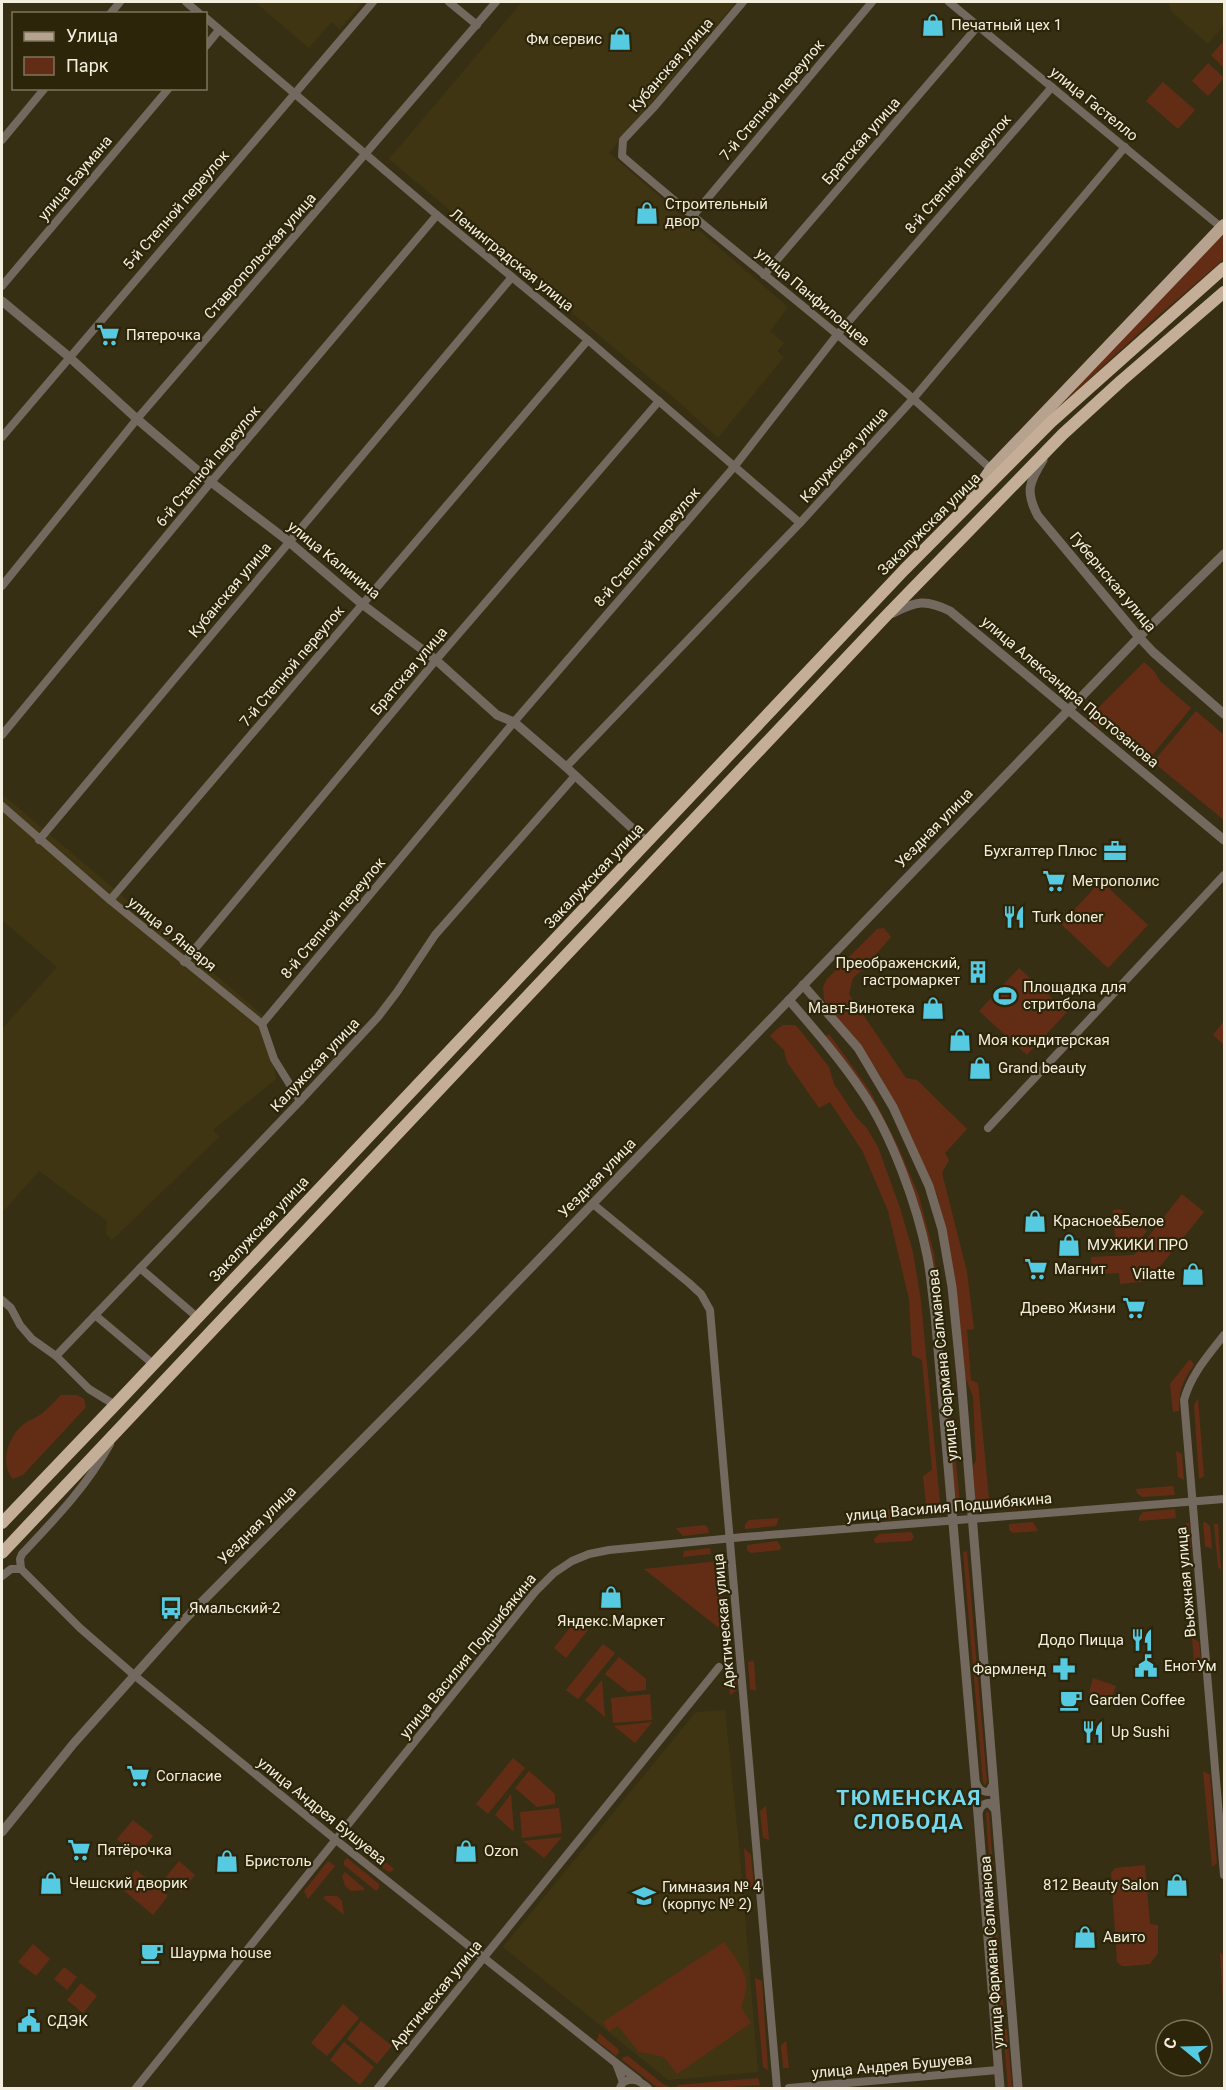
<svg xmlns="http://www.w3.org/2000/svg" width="1226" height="2090" viewBox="0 0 1226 2090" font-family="Roboto,sans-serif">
  <rect width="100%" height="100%" fill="#372f14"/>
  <g fill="#403512">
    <polygon points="255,2 363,2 340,29 331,22 309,48"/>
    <polygon points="522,2 736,2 609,153 788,307 770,331 784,343 777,351 784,357 718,438 681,404 389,159"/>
    <polygon points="1168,2 1224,2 1224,25 1208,44 1172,12"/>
    <polygon points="2,794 265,1017 276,1079 213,1130 219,1137 112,1240 106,1234 107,1221 39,1171 2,1213 2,1029 57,967 2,920"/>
    <polygon points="725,1710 739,1845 758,2072 668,2080 503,1947 696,1712"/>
  </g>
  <g fill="#632d15">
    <polygon points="1224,41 1224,68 1211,55"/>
    <polygon points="1208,63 1224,78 1208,96 1192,81"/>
    <polygon points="1163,82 1195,110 1178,129 1146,101"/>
    <polygon points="1224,232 1224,259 1151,322 1036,428"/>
    <polygon points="1144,662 1154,671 1160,681 1191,708 1150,758 1110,726 1098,727 1093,722 1095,711"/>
    <polygon points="1196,711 1224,735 1224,820 1153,762"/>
    <polygon points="1101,881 1148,925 1108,968 1061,924"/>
    <polygon points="884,928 891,937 870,961 868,959 861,966 863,969 853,978 849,994 906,1078 917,1080 967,1129 945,1153 949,1160 942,1173 967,1272 974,1329 967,1330 971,1380 978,1383 989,1499 975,1500 973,1466 976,1461 973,1397 966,1379 950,1250 937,1195 881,1077 861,1046 829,1008 824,999 823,987 827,979 877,929"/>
    <polygon points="1019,968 1067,1012 1027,1055 979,1011"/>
    <polygon points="1224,1021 1224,1045 1213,1035"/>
    <polygon points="783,1025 795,1025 799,1029 829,1067 834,1084 856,1117 866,1127 878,1147 900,1208 913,1252 921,1301 940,1503 926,1504 923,1476 932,1470 922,1360 912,1355 909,1299 888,1211 863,1152 830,1102 819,1108 787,1062 784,1050 770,1036 777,1029"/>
    <polygon points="829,1034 870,1091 898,1146 919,1196 934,1254 960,1502 956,1502 930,1254 914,1198 850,1069 826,1036"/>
    <polygon points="1182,1194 1204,1212 1148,1281 1120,1284 1119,1273 1092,1275 1091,1257 1134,1255"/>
    <polygon points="1120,1209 1147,1231 1132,1250 1116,1251 1113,1210"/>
    <path d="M 1190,1359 L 1194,1365 C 1183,1379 1178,1393 1179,1411 L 1173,1412 L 1170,1384 Z"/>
    <path d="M 61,1395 L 77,1395 L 84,1399 L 86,1407 L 23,1475 L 13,1479 C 0,1464 7,1437 24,1424 C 27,1421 33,1420 36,1417 C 46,1412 54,1402 61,1395 Z"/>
    <polygon points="1198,1398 1204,1476 1199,1479 1194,1405"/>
    <polygon points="1176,1451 1182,1454 1184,1480 1178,1477"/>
    <polygon points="1173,1486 1175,1495 1142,1497 1137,1493 1136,1489"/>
    <polygon points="1040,1498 1036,1507 1008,1509 1007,1503 1011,1499"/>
    <polygon points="908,1508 912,1511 913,1517 884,1519 881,1510"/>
    <polygon points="1175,1509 1176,1518 1139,1521 1139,1517 1143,1512"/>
    <polygon points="779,1518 776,1526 745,1529 745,1525 749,1520"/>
    <polygon points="1033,1522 1038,1531 1013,1533 1009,1530 1009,1524"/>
    <polygon points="1205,1522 1210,1526 1212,1549 1205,1546 1203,1523"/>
    <polygon points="1187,1523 1189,1523 1191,1547 1185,1551 1183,1528"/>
    <polygon points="1214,1524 1218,1524 1221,1570 1218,1567"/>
    <polygon points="705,1525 708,1528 709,1533 683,1536 676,1528"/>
    <polygon points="911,1532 914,1537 911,1541 875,1543 874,1539 879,1534"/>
    <polygon points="777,1541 781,1547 780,1550 751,1553 747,1550 747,1545"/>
    <polygon points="710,1548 711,1554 683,1557 684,1551"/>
    <polygon points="967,1551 987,1782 985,1785 983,1782 963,1552"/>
    <polygon points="719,1561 724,1632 644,1569"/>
    <polygon points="576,1620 588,1630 566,1658 554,1648"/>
    <polygon points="1192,1638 1199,1642 1202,1668 1195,1672"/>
    <polygon points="603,1644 615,1653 578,1699 566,1690"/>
    <polygon points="619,1657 646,1679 646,1690 628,1692 605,1674"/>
    <polygon points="754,1661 756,1691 750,1689 748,1662"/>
    <polygon points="728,1671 736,1675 737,1690 730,1695"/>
    <polygon points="1093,1678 1116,1686 1110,1703 1088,1697"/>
    <polygon points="602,1680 605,1717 585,1700"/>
    <polygon points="650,1694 652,1720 613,1723 611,1698"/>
    <polygon points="652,1722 635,1743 614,1726"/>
    <polygon points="513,1758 525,1768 488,1814 476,1804"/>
    <polygon points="529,1771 555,1794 555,1804 537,1807 515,1788"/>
    <polygon points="1203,1771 1210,1775 1217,1863 1212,1867"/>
    <polygon points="511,1794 514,1832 495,1815"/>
    <polygon points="766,1806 769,1840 763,1838 760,1811"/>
    <polygon points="559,1808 562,1833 522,1838 520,1812"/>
    <polygon points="987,1811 989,1813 1004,2013 1001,2014 986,1814"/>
    <polygon points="133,1820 153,1836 137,1856 117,1839"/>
    <polygon points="562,1837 544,1858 523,1841"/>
    <polygon points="359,1844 363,1844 394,1869 391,1872 387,1871 356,1847"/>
    <polygon points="744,1848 751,1855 754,1886 747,1889"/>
    <polygon points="347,1858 379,1884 379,1888 376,1891 344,1865 344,1861"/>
    <polygon points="179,1861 195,1875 181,1892 165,1878"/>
    <polygon points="328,1861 335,1866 308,1899 304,1891"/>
    <polygon points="1145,1865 1150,1924 1158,1925 1158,1953 1150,1964 1129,1966 1122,1966 1117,1962 1111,1873 1115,1868"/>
    <polygon points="136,1870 168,1896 153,1915 121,1888"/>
    <polygon points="345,1872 365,1889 364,1890 351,1891 345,1886 342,1876"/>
    <polygon points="325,1896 337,1896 342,1901 344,1915 323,1898"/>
    <path d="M 724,1942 C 741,1967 754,1976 741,2007 L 751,2023 L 677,2074 L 664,2057 L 639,2052 L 618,2026 L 609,2031 L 603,2022 Z"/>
    <polygon points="33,1944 50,1959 36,1976 18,1962"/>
    <polygon points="1220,1953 1224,1955 1224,2020"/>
    <polygon points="64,1967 77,1977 67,1990 54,1979"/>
    <polygon points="755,1978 762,1981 768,2070 763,2067"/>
    <polygon points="81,1983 97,1996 83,2013 67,2000"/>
    <polygon points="343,2004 359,2018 327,2056 311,2043"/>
    <polygon points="361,2021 392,2046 377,2064 347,2039"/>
    <polygon points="1003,2029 1007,2029 1012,2088 1008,2088"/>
    <polygon points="599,2033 618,2049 619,2052 616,2056 597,2041"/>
    <polygon points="786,2041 789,2068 783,2068 781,2045"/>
    <polygon points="344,2042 374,2067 360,2085 330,2060"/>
    <polygon points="628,2056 663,2084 668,2086 668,2088 658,2088 621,2059 624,2057"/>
    <polygon points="758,2078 760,2085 717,2088 675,2088 678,2085"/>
  </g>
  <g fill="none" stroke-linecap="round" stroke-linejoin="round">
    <g stroke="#73695f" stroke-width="8">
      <polyline points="186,2 200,14"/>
      <polyline points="449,2 477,25"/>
      <path d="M 743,2 L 655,106 L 623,140 L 622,156 C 714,236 811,310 903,390 C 933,416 962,443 991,469"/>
      <polyline points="949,2 1222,228"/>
      <polyline points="110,14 120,2"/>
      <polyline points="206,18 437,215 588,340 800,523"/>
      <polyline points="206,46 219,30"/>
      <polyline points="2,140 45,88"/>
      <polyline points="692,217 872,2"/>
      <polyline points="764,275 978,26"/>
      <polyline points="2,286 169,88"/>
      <polyline points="2,437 373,2"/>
      <polyline points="2,586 137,419 496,2"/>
      <polyline points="2,735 211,482 437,215"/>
      <polyline points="566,767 800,523 913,399 1125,147"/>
      <polyline points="2,806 110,900 262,1024 274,1059 300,1101"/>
      <polyline points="39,840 512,277"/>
      <polyline points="110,900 588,340"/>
      <polyline points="184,962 436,660 659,401"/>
      <polyline points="262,1024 514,722 734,467 837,335 1052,87"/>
      <polyline points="988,1128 1224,875"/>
      <polyline points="593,1204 689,1283 701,1294 710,1310 777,2088"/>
      <polyline points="140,1268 197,1317"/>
      <polyline points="2,1300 11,1308 20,1325 32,1339 56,1356 89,1389 115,1405"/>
      <polyline points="95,1315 153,1364"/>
      <path d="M 1224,1335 C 1208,1356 1191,1374 1184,1400 L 1224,1875"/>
      <polyline points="56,1356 300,1101 378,1017 397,992 435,935 575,776"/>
      <polyline points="21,1569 80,1628 134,1675 336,1840 616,2063"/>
      <path d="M 21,1569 L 20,1559 L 22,1554 C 55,1519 87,1486 110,1444"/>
      <polyline points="2,1576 11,1569 21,1569"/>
      <path d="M 976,1783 C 979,1789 981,1792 989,1792 L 993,1784"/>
      <path d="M 978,1814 C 980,1807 982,1804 989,1803 L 995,1810"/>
      <polyline points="623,2082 616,2063 638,2080"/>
      <polyline points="136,2088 535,1592 554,1573 572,1561 589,1554 609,1550 744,1537 1224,1499"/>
      <polyline points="378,2088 719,1667"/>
      <path d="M 620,2088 L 623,2082 C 634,2077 640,2081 648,2088"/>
      <polyline points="789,2088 998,2070"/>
    </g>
    <g stroke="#73695f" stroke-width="9">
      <polyline points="2,301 68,356 137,419 211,482 288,541 362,604 436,660 497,715 514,722 566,767 647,842"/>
      <path d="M 1043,460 C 1029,482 1025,492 1038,516 L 1139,637 L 1153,652 L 1224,714"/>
      <path d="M 893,613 C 916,601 926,599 950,611 L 1224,840"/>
      <polyline points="803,985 858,1048 893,1107 929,1186 942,1229 952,1287 961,1377 1018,2088"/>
      <path d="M 789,1000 C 815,1030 841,1060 863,1093 C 892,1136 917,1205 927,1255 C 931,1274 932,1294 935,1314 L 978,1814 L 1000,2088"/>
      <polyline points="2,1832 74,1743 185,1619 470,1331 1139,637 1224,554"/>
    </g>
    <polyline stroke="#b6a28e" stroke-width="12" points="972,497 991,469 1224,225"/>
    <g stroke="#c4ae97" stroke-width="12">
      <polyline points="2,1523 115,1405 904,570 1051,422 1224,268"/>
      <polyline points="2,1553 885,617 1063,434 1121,381 1224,292"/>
    </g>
  </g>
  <defs>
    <g id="shop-bare" transform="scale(1.8)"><path d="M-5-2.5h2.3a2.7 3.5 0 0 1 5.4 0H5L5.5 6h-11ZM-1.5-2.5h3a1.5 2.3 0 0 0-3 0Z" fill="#55cae0" stroke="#2d2509" stroke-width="2.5" paint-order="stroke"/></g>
    <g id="supermarket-bare" transform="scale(1.8)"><path d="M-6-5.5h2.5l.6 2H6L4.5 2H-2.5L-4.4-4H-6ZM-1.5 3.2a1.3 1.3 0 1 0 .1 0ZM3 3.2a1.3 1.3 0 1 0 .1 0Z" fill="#55cae0" stroke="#2d2509" stroke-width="2.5" paint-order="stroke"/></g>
    <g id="office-bare" transform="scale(1.8)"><path d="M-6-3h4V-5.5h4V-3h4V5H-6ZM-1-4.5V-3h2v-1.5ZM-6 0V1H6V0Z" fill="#55cae0" stroke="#2d2509" stroke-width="2.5" paint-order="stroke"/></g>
    <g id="restaurant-bare" transform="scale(1.8)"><path d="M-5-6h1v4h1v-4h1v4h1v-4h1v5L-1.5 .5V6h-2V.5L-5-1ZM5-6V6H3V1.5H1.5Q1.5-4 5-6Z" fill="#55cae0" stroke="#2d2509" stroke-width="2.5" paint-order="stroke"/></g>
    <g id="building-bare" transform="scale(1.8)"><path d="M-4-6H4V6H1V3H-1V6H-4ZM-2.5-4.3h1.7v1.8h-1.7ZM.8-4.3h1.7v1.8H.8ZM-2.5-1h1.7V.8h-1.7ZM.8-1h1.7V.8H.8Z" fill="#55cae0" stroke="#2d2509" stroke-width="2.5" paint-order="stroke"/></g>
    <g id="stadium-bare" transform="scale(1.8)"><path d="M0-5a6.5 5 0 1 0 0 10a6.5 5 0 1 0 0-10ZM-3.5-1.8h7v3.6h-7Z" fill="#55cae0" stroke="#2d2509" stroke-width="2.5" paint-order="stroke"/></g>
    <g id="bus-bare" transform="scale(1.8)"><path d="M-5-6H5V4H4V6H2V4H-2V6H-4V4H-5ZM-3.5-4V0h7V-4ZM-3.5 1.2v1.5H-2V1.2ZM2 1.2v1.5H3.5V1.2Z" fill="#55cae0" stroke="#2d2509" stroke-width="2.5" paint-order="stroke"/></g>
    <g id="civic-bare" transform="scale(1.8)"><path d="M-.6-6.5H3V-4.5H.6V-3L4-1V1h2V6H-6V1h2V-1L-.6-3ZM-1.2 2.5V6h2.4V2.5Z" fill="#55cae0" stroke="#2d2509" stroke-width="2.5" paint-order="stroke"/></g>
    <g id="pharmacy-bare" transform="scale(1.8)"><path d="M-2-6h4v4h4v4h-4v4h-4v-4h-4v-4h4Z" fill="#55cae0" stroke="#2d2509" stroke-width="2.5" paint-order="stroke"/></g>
    <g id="cafe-bare" transform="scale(1.8)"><path d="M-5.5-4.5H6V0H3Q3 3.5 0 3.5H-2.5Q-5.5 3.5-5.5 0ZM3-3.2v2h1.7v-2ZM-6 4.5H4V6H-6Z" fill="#55cae0" stroke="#2d2509" stroke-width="2.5" paint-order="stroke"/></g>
    <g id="school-bare" transform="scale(1.8)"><path d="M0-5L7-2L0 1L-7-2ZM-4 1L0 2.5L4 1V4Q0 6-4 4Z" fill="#55cae0" stroke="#2d2509" stroke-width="2.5" paint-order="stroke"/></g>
  </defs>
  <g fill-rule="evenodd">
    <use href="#shop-bare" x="933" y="25"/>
    <use href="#shop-bare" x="620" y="39"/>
    <use href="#shop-bare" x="647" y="213"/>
    <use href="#supermarket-bare" x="108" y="335"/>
    <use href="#office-bare" x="1115" y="851"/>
    <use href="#supermarket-bare" x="1054" y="881"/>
    <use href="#restaurant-bare" x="1014" y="917"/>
    <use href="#building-bare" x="978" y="972"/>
    <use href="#stadium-bare" x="1005" y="996"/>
    <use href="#shop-bare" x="933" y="1008"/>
    <use href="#shop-bare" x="960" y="1040"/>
    <use href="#shop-bare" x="980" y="1068"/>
    <use href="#shop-bare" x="1035" y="1221"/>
    <use href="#shop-bare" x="1069" y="1245"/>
    <use href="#supermarket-bare" x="1036" y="1269"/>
    <use href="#shop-bare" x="1193" y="1274"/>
    <use href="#supermarket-bare" x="1134" y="1308"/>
    <use href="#shop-bare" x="611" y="1597"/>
    <use href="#bus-bare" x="171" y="1608"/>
    <use href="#restaurant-bare" x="1142" y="1640"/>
    <use href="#civic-bare" x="1146" y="1666"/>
    <use href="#pharmacy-bare" x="1064" y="1669"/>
    <use href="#cafe-bare" x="1071" y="1700"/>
    <use href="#restaurant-bare" x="1093" y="1732"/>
    <use href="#supermarket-bare" x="138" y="1776"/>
    <use href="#supermarket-bare" x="79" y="1850"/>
    <use href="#shop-bare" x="466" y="1851"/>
    <use href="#shop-bare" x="227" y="1861"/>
    <use href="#shop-bare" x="51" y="1883"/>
    <use href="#shop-bare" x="1177" y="1885"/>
    <use href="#school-bare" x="644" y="1896"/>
    <use href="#shop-bare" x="1085" y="1937"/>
    <use href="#cafe-bare" x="152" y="1953"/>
    <use href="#civic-bare" x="29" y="2021"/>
  </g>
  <g text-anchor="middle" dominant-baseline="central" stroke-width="4.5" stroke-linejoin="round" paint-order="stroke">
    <g font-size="15" fill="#f3eede" stroke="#2d2509" text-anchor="start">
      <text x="951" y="25">Печатный цех 1</text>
      <text x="602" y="39" text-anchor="end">Фм сервис</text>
      <text x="665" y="204">Строительный<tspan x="665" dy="17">двор</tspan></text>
      <text x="126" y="335">Пятерочка</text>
      <text x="1097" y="851" text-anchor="end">Бухгалтер Плюс</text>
      <text x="1072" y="881">Метрополис</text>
      <text x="1032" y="917">Turk doner</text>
      <text x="960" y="963" text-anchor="end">Преображенский,<tspan x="960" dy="17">гастромаркет</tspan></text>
      <text x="1023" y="987">Площадка для<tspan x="1023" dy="17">стритбола</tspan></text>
      <text x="915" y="1008" text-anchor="end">Мавт-Винотека</text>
      <text x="978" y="1040">Моя кондитерская</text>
      <text x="998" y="1068">Grand beauty</text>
      <text x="1053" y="1221">Красное&amp;Белое</text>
      <text x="1087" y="1245">МУЖИКИ ПРО</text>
      <text x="1054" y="1269">Магнит</text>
      <text x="1175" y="1274" text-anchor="end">Vilatte</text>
      <text x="1116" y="1308" text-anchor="end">Древо Жизни</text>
      <text x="189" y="1608">Ямальский-2</text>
      <text x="611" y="1621" text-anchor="middle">Яндекс.Маркет</text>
      <text x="1124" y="1640" text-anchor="end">Додо Пицца</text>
      <text x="1164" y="1666">ЕнотУм</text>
      <text x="1046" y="1669" text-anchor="end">Фармленд</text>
      <text x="1089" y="1700">Garden Coffee</text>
      <text x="1111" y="1732">Up Sushi</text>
      <text x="156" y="1776">Согласие</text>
      <text x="97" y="1850">Пятёрочка</text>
      <text x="484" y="1851">Ozon</text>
      <text x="245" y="1861">Бристоль</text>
      <text x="69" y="1883">Чешский дворик</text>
      <text x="1159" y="1885" text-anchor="end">812 Beauty Salon</text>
      <text x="662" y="1887">Гимназия № 4<tspan x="662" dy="17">(корпус № 2)</tspan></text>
      <text x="1103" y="1937">Авито</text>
      <text x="170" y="1953">Шаурма house</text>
      <text x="47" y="2021">СДЭК</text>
    </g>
    <g font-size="15" fill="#f3eede" stroke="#2d2509">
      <text transform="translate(671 65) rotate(-49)">Кубанская улица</text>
      <text transform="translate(772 100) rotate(-50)">7-й Степной переулок</text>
      <text transform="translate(1094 104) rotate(39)">улица Гастелло</text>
      <text transform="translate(861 141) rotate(-49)">Братская улица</text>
      <text transform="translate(958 174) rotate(-49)">8-й Степной переулок</text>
      <text transform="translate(75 178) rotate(-50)">улица Баумана</text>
      <text transform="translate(176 210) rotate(-49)">5-й Степной переулок</text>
      <text transform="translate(260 256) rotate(-49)">Ставропольская улица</text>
      <text transform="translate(512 260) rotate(39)">Ленинградская улица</text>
      <text transform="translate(813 297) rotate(40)">улица Панфиловцев</text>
      <text transform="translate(844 455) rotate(-48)">Калужская улица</text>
      <text transform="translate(208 466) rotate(-50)">6-й Степной переулок</text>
      <text transform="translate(929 524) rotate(-45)">Закалужская улица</text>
      <text transform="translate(647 547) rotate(-49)">8-й Степной переулок</text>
      <text transform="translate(334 560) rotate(39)">улица Калинина</text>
      <text transform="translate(1113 582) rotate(50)">Губернская улица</text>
      <text transform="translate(230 590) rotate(-50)">Кубанская улица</text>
      <text transform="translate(292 666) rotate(-50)">7-й Степной переулок</text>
      <text transform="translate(409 671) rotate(-50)">Братская улица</text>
      <text transform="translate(1070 692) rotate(40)">улица Александра Протозанова</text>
      <text transform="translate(934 828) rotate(-46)">Уездная улица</text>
      <text transform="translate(594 876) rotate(-47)">Закалужская улица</text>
      <text transform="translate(333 918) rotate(-50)">8-й Степной переулок</text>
      <text transform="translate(172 934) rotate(39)">улица 9 Января</text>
      <text transform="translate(315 1065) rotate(-47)">Калужская улица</text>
      <text transform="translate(597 1178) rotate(-46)">Уездная улица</text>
      <text transform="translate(259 1229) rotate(-47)">Закалужская улица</text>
      <text transform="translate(943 1365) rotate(-96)">улица Фармана Салманова</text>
      <text transform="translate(949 1507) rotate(-5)">улица Василия Подшибякина</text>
      <text transform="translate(257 1525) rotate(-45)">Уездная улица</text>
      <text transform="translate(1186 1582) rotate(-95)">Вьюжная улица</text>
      <text transform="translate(724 1621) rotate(-95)">Арктическая улица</text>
      <text transform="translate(468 1656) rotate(-51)">улица Василия Подшибякина</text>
      <text transform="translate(322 1811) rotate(39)">улица Андрея Бушуева</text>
      <text transform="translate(992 1952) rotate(-94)">улица Фармана Салманова</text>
      <text transform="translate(436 1995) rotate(-51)">Арктическая улица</text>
      <text transform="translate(892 2066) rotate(-5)">улица Андрея Бушуева</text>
    </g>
    <g font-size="21" font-weight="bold" letter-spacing="1.5" fill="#73d9ee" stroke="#2d2509">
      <text x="909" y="1798">ТЮМЕНСКАЯ<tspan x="909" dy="24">СЛОБОДА</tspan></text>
    </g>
  </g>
  <rect width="1226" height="2090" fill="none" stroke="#f3eede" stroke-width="6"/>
  <rect x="12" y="12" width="195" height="78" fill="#2d2509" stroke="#7c755e" stroke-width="1.5"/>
  <rect x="24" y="32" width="30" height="9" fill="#b6a28e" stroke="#7c755e" stroke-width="1.5"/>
  <text x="66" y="42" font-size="18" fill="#f3eede">Улица</text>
  <rect x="24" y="57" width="30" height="18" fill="#632d15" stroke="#7c755e" stroke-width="1.5"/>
  <text x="66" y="72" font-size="18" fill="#f3eede">Парк</text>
  <g transform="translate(1184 2048) rotate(289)"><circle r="28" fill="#2d2509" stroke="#7c755e" stroke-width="1.5"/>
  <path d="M0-4.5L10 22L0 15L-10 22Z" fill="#55cae0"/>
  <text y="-9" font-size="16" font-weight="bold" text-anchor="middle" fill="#f3eede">С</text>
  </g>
</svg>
